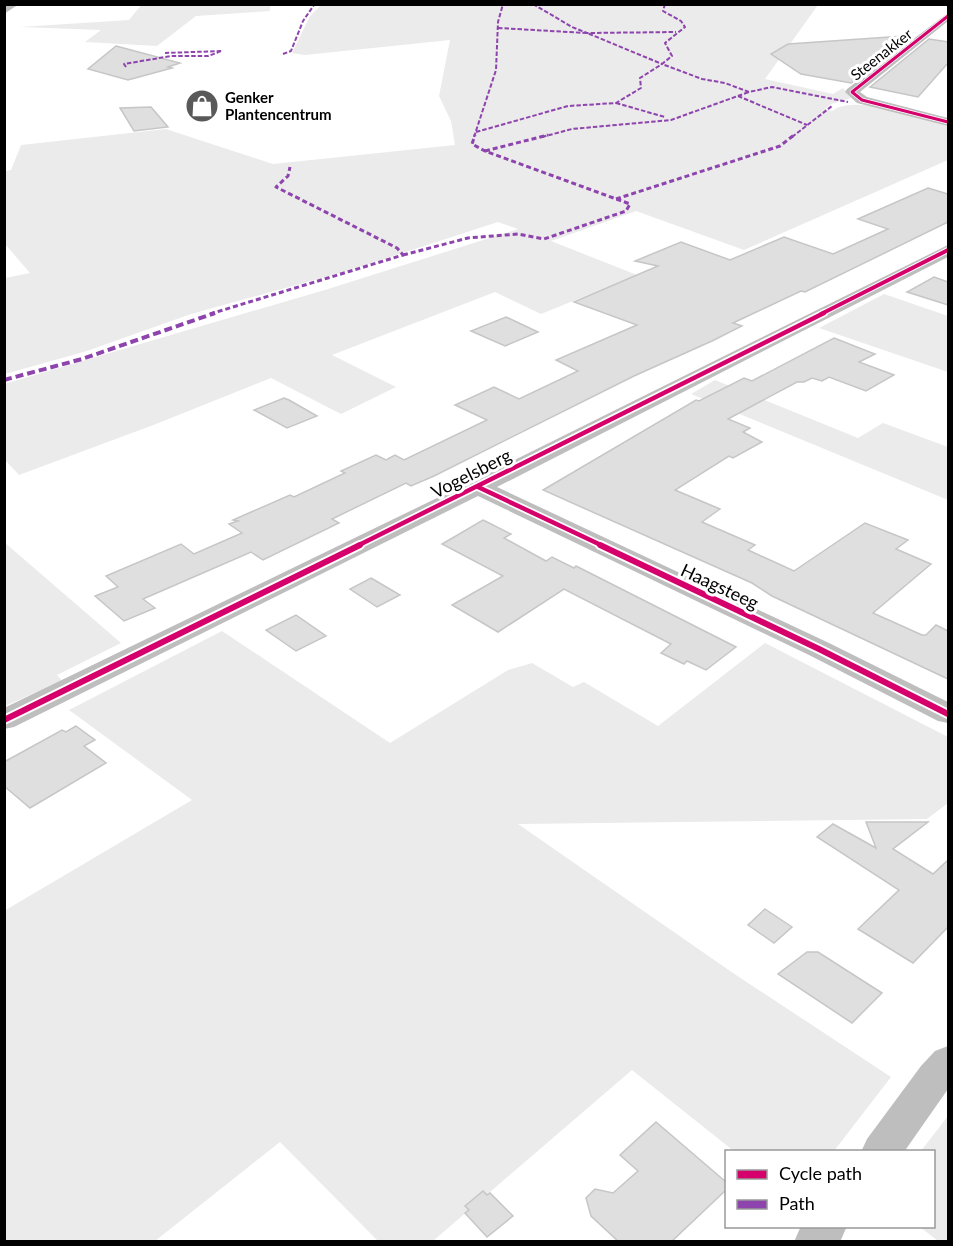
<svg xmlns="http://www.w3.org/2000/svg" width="953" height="1246" viewBox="0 0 953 1246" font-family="Lato,sans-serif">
  <rect width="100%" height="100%" fill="#fff"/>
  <g fill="#ebebeb">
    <polygon points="142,4 270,4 270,11 196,16 157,46 85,42 101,30 20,27 129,20"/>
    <path d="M 321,5 L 818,5 L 765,79 L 833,94 L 843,88 L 851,98 L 831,104 L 825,109 L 832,111 C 855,93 922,119 948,126 L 948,160 L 744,250 L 636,211 L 551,241 L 637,275 L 541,314 L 495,292 L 332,355 L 396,387 L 341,414 L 271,378 L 156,424 L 19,475 L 5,460 L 4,384 L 328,289 L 518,229 L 498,222 L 347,271 L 191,314 L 87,351 L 5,374 L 5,278 L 30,273 L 5,244 L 5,171 L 11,170 L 21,145 L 166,129 L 273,164 L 455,145 L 451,121 L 439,96 L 450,40 L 305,55 L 292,53 L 310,16 Z"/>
    <polygon points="884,294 948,316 948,372 819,328"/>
    <polygon points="715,380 858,438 883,423 948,447 948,500 691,394"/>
    <polygon points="4,542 121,643 57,675 62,681 5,706"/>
    <polygon points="222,631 390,743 508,670 532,663 573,687 584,682 658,726 765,643 948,737 948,803 927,819 518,824 733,973 891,1077 834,1151 735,1152 632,1070 433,1241 378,1241 280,1142 155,1241 5,1241 4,911 192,800 69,710"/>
    <polygon points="948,1116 948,1241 938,1241 920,1227 934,1226 934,1152 921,1151"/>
  </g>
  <g fill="#dfdfdf" stroke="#c6c6c6" stroke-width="1.5">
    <polygon points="904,36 912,37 851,83 801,74 771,54 788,44"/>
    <polygon points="929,39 948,42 948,63 918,97 870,87"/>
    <polygon points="116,46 180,63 168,67 172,68 128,80 88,69"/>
    <polygon points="151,107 168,127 134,131 120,108"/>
    <polygon points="928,188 948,194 948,222 805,292 801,291 733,323 742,326 712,341 634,376 434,476 411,486 406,483 332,519 339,523 263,560 251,552 143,599 155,608 124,621 95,596 118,587 106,576 181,544 194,554 242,533 229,524 238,521 233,520 290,495 294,497 345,473 341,471 376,455 386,460 395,455 404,460 487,420 455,405 494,387 519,399 578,371 556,360 637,325 574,302 658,266 635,261 681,242 730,260 784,237 833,254 888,229 858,219"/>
    <polygon points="934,277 948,282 948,305 907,292"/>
    <polygon points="506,317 538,332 505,346 471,331"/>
    <polygon points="834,338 875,354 859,362 894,375 866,391 829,377 822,381 812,378 804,382 797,382 728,419 750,428 743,432 762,442 733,458 729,456 675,490 720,509 702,522 755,545 748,550 794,571 865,523 908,540 896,549 931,564 873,613 922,635 926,635 936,625 948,631 948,679 772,596 752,583 543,490 696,400 699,401 744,378 752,381"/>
    <polygon points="284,398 289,400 317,416 287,428 254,410"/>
    <polygon points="483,520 511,534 504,538 546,561 552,557 574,568 576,566 736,647 706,670 687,661 684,664 661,653 671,644 564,589 498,632 452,605 503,576 442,544"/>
    <polygon points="371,578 400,595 377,607 350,589"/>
    <polygon points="296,615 326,636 296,651 266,630"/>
    <polygon points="76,726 95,740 84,746 106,763 30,808 4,786 4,762 62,730 66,732"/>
    <polygon points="866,822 928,822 893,849 933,874 948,860 948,927 913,963 858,929 899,890 817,837 833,824 876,848"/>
    <polygon points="765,909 792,927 774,943 748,925"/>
    <polygon points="807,952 818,952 882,993 852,1023 778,974"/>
    <polygon points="656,1122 726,1182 726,1190 671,1242 619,1242 591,1216 586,1198 595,1189 613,1193 638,1171 620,1155"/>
    <polygon points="483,1191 487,1195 490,1193 513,1216 487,1237 465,1213 469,1210 465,1206"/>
  </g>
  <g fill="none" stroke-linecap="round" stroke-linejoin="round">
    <g fill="#bebebe" fill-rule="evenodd">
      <polygon points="19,4 4,14 6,4"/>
      <polygon points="948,13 948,21 860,92 867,97 948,118 948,126 857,103 845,92 847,89"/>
      <polygon points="948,245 948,257 497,487 829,643 948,702 948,723 938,721 809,655 478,496 14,727 4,729 4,708 470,482"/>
      <polygon points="948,1046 948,1089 904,1152 861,1152 867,1139 921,1066 935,1051"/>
      <polygon points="801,1226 847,1226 840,1242 794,1242"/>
    </g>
    <g stroke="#8e44ad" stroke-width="2" stroke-dasharray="4.5 2" stroke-linecap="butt">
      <polyline points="533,4 572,27 587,33 676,32"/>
      <polyline points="665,4 663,11 681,21 685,27 665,43 672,56 662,64 702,79 725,83 749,92 772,87 848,102"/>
      <polyline points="498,28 587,33 662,64"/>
      <polyline points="283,54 291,51 303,21 314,5"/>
      <polyline points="126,67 124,64 171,56 208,56 222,51 165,53"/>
      <polyline points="738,96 807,125"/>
      <polyline points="616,103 665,117"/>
      <polyline points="476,132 568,106 616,103 641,88 640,78 662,64"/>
      <polyline points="474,137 496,70 498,22 503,4"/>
      <polyline points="542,137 572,129 671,120 749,92"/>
      <polyline points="792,137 832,106"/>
    </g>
    <g stroke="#8e44ad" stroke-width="3" stroke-dasharray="5 3" stroke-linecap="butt">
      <polyline points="485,151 548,135"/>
      <polyline points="616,199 780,146 794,135"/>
      <polyline points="403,255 468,238 518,234 544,239 626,211 630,204 485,151 472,144 475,135"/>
      <polyline points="210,314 403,255 397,248 276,187 288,176 290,167"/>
    </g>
    <polyline stroke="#8e44ad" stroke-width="4" stroke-dasharray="8 4" stroke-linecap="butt" points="4,380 82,359 215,313"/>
    <g stroke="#fff" stroke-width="4.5">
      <polyline id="cycleway-far3" points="948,16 852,92 862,100 948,122"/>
    </g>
    <g stroke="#fff" stroke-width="6">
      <polyline id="cycleway-far2" points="821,314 948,250"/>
    </g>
    <g stroke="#fff" stroke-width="8">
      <g id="cycleway-far1">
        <polyline points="478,487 603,546"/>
        <polyline points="357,546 824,313"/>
      </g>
    </g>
    <g stroke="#fff" stroke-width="10">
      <g id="cycleway">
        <polyline points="600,545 819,649 948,714"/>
        <polyline points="4,720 360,545"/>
      </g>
    </g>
    <use href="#cycleway-far3" stroke="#d6006c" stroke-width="3"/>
    <use href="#cycleway-far2" stroke="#d6006c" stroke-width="4"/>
    <use href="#cycleway-far1" stroke="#d6006c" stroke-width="4.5"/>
    <use href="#cycleway" stroke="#d6006c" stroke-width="6"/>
  </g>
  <defs>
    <g id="shop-disc" transform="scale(1.725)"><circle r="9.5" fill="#595959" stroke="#fff"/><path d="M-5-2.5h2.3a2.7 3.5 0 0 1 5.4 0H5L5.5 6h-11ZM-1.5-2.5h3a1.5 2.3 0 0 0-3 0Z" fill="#fff"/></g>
  </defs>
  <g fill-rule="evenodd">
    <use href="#shop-disc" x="202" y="106"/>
  </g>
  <g text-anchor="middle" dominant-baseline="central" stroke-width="6" stroke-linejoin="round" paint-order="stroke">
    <g font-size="15" fill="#000" stroke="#fff">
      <text transform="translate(881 54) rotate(-38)">Steenakker</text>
    </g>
    <g font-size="15" font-weight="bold" fill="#000" stroke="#fff" text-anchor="start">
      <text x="225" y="97">Genker<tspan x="225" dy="17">Plantencentrum</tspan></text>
    </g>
    <g font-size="18" fill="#000" stroke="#fff">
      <text transform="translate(471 473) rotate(-27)">Vogelsberg</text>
      <text transform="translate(720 586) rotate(25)">Haagsteeg</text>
    </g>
  </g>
  <rect width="953" height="1246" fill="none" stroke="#000000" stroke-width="12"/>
  <rect x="725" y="1150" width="210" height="78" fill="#ffffff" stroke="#999999" stroke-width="1.5"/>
  <rect x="737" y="1170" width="30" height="9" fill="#d6006c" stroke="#999999" stroke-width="1.5"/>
  <text x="779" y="1180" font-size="18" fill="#000000">Cycle path</text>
  <rect x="737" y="1200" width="30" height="9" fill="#8e44ad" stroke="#999999" stroke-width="1.5"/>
  <text x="779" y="1210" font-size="18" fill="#000000">Path</text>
</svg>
